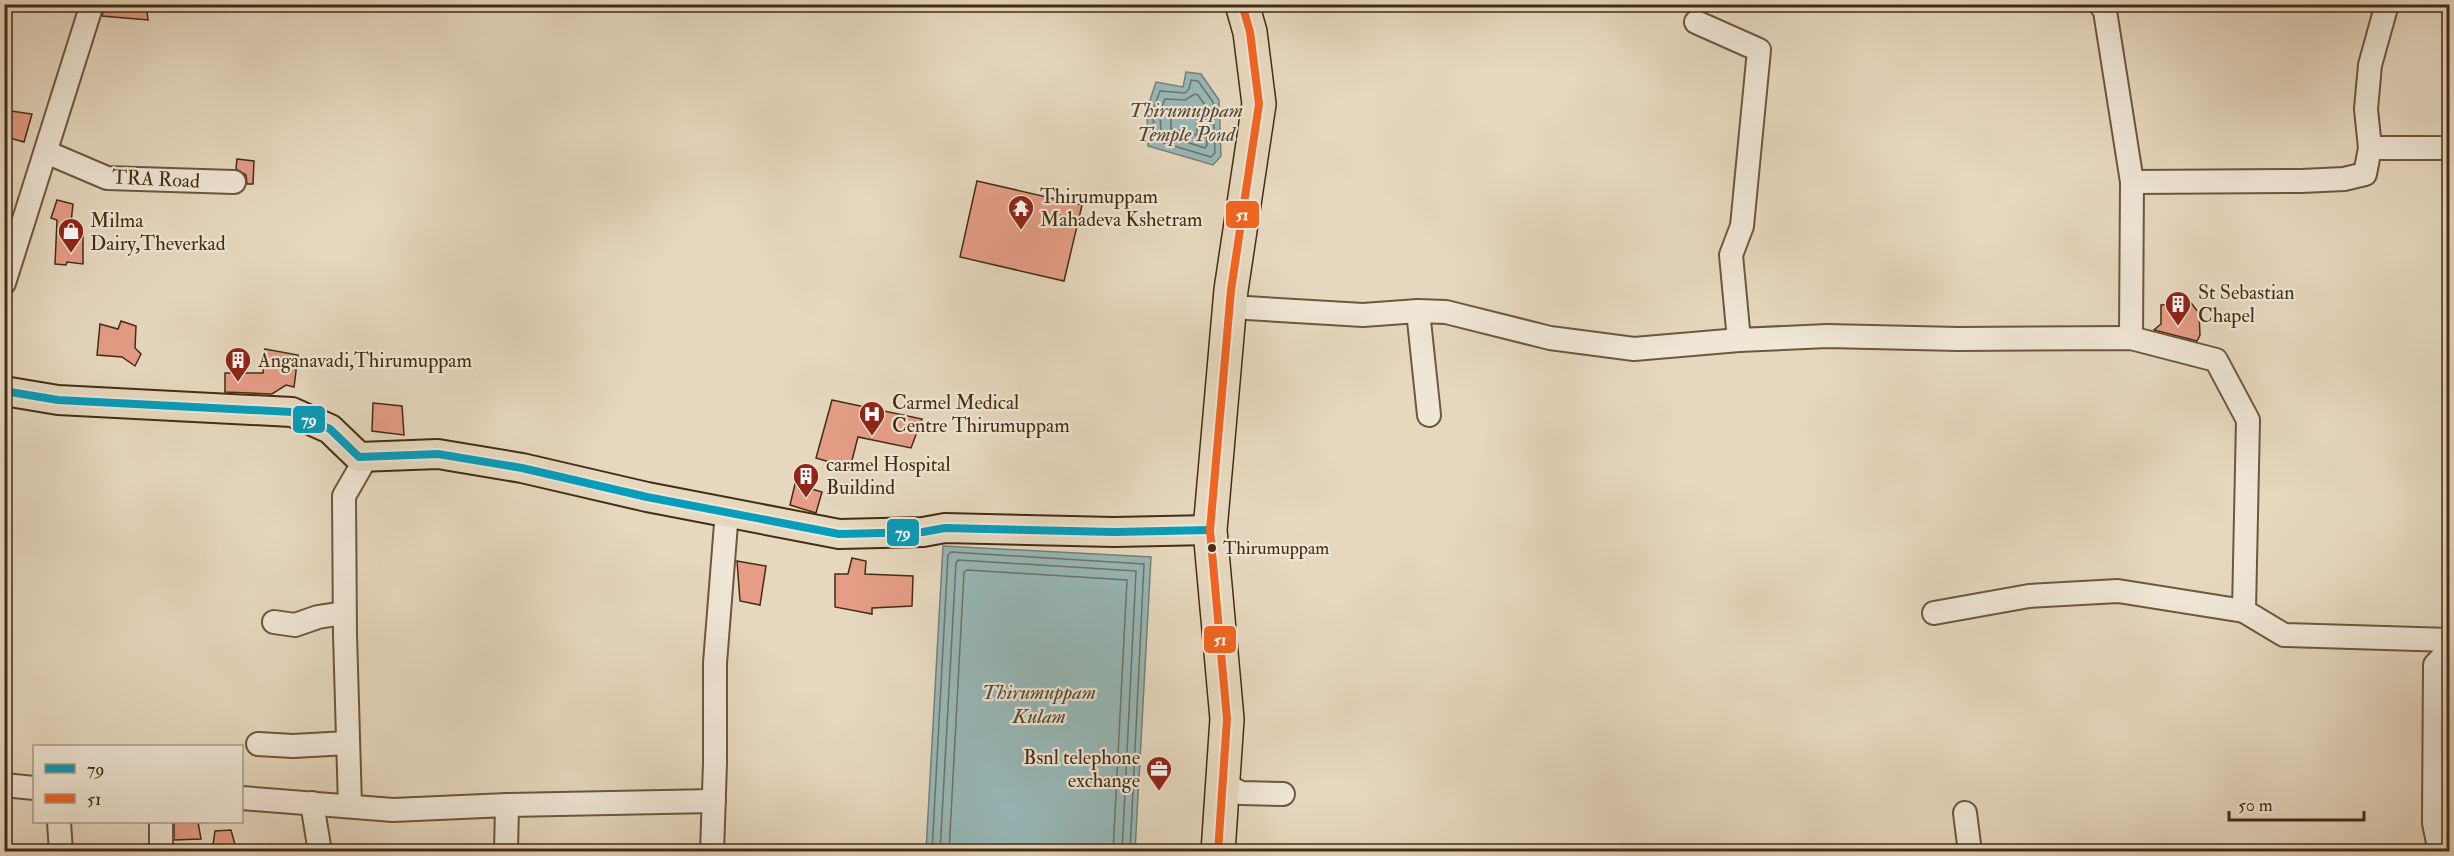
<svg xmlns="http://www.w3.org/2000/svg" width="2454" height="856" viewBox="0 0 2454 856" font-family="'IM FELL Double Pica',serif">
  <rect width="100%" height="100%" fill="#e6d8bf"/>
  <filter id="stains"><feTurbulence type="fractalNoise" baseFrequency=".00333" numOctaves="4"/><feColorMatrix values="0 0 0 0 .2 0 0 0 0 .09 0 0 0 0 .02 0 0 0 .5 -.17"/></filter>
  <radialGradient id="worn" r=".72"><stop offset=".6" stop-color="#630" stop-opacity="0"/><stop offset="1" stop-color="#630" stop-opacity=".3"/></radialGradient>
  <g fill="#97b8b8" stroke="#768076" stroke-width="1.5">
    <polygon points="1186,72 1201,74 1219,100 1221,156 1213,165 1148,146 1147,109 1156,82 1183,87"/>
    <polygon points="943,546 1151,557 1135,851 926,851"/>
  </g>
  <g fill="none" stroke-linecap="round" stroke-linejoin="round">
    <g stroke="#6e7266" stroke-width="1.5">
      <polygon points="1191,80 1198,81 1213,102 1215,153 1211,157 1154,140 1153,110 1160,91 1185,93 1189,89"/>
      <polygon points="1195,94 1198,95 1205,105 1207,145 1205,148 1161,134 1160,111 1165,99 1185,100"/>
      <polygon points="1193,107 1197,110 1197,135 1171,129 1171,109"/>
      <polyline points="932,852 948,555 951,552 1144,564 1130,852"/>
      <polyline points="940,852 956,563 958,560 1136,571 1122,852"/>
      <polyline points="949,852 964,572 967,570 1127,580 1113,852"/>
    </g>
  </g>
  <g fill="#e59d86" stroke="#442d13" stroke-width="1.5">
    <polygon points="105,4 146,4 148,20 102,16"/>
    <polygon points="11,111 32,114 24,142 6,137"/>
    <polygon points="237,159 254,161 253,184 247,184 246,175 236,169"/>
    <polygon points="977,181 1082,205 1064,281 960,257"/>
    <polygon points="57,200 73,204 70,232 83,234 83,264 67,262 66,265 55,264 57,220 51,218"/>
    <polygon points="2191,303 2199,313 2200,335 2197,341 2154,330 2161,324 2161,305"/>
    <polygon points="121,321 136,326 135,348 141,354 135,366 122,357 97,355 100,324 118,329"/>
    <polygon points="265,349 298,355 294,387 286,385 272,394 225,392 225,373 263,373"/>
    <polygon points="832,400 922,419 911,448 858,437 850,468 816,458"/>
    <polygon points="373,403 402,406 404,435 372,431"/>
    <polygon points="795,484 822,492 816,513 790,505"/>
    <polygon points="852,558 866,561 865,574 913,576 912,606 872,608 872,614 835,607 835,574 848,574"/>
    <polygon points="737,561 766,566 760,605 740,601"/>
    <polygon points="174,822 198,822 201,839 174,840"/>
    <polygon points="231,830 237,852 212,852 215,831"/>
  </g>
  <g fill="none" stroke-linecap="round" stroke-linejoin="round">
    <g stroke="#6c583e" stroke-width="26">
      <g id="minor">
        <polyline points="2100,4 2105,11 2132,182 2131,338"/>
        <polyline points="1696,22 1759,50 1742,226 1731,255 1739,340"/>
        <polyline points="2370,148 2450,148"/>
        <polyline points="46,152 107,178 234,182"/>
        <polyline points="2132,182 2301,181 2344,179 2365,174 2370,148 2366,109 2370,65 2387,4"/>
        <polyline points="4,283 92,4"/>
        <polyline points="1230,307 1363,315 1418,311 1446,312 1550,338 1634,349 1739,340 1827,336 1958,339 2131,338 2216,360 2248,420 2244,611 2284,635 2450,640"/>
        <polyline points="1418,311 1429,415"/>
        <polyline points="1934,613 2029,596 2118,591 2244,611"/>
        <polyline points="274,622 295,625 318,617 344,613"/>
        <polyline points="258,744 293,746 348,743"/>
        <polyline points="1222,783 1241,793 1283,794"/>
        <polyline points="4,785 34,788"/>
        <polyline points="242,798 393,810 507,805 714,801"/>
        <polyline points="312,803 320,852"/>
        <polyline points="350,806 345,634 344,496 367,456"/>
        <polyline points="1965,813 1970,852"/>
        <polyline points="59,822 61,852"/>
        <polyline points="161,852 161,822"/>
        <polyline points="506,852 507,805"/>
        <polyline points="712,852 715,763 715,663 727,511"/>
        <polyline points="2440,852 2434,823 2435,665 2450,649"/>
      </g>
    </g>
    <g stroke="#442d13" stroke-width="32">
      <polyline id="major" points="4,391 58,400 292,412 330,429 359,457 438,454 522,468 647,497 839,534 923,532 945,528 1114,532 1210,530"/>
    </g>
    <g stroke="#442d13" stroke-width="36">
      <polyline id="highway" points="1218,852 1227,719 1210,530 1231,290 1259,104 1250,32 1242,4"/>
    </g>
    <use href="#minor" stroke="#efe6d5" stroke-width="22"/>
    <use href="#major" stroke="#e6d8bf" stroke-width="28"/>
    <use href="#highway" stroke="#e6d8bf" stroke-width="33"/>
    <g stroke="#efe6d5" stroke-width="12">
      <polyline id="bus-1" points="4,391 58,400 292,412 330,429 359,457 438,454 522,468 647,497 839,534 923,532 945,528 1114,532 1210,530"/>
    </g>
    <g stroke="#efe6d5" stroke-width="12">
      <polyline id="bus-2" points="1218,852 1227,719 1210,530 1231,290 1259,104 1250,32 1242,4"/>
    </g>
    <use href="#bus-1" stroke="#079dbb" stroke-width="8"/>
    <use href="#bus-2" stroke="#f26522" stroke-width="8"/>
  </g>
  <defs>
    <g id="temple-pin" transform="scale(1.35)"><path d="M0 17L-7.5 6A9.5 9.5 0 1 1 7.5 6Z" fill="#8f2418" stroke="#efe6d5"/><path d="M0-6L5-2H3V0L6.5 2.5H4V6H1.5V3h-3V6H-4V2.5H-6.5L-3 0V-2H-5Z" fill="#fff"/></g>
    <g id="shop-pin" transform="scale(1.35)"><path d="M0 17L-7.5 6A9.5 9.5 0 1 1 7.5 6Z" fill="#8f2418" stroke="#efe6d5"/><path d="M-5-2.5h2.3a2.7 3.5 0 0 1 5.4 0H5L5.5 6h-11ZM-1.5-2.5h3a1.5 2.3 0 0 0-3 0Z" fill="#fff"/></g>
    <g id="building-pin" transform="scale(1.35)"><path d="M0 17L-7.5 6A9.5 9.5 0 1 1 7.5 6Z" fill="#8f2418" stroke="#efe6d5"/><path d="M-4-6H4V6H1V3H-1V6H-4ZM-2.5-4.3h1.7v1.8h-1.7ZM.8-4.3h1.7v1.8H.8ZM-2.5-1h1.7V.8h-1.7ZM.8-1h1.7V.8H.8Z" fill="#fff"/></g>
    <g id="hospital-pin" transform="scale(1.35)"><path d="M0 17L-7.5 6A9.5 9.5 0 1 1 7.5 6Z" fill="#8f2418" stroke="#efe6d5"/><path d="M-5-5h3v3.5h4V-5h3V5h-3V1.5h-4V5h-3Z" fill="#fff"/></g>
    <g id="office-pin" transform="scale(1.35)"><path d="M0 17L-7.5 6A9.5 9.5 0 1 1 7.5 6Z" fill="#8f2418" stroke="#efe6d5"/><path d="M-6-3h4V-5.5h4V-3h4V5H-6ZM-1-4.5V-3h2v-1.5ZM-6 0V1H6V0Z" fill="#fff"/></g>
  </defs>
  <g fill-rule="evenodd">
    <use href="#temple-pin" x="1021" y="208"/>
    <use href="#shop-pin" x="71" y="231"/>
    <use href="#building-pin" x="2178" y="304"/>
    <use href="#building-pin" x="238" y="360"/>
    <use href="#hospital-pin" x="872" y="414"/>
    <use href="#building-pin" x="806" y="476"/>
    <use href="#office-pin" x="1159" y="769"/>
  </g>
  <circle fill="#442d13" stroke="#efe6d5" stroke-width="2" cx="1212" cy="548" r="5"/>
  <g text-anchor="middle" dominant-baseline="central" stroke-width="4.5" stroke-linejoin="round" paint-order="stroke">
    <g font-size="18" fill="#442d13" stroke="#efe6d5" text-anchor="start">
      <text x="1223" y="548">Thirumuppam</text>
    </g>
    <g font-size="20" fill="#442d13" stroke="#efe6d5">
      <text transform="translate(156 179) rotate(3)">TRA Road</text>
    </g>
    <g font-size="20" fill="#442d13" stroke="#efe6d5" text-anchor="start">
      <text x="1040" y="196">Thirumuppam<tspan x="1040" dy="23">Mahadeva Kshetram</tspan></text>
      <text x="90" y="220">Milma<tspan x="90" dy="23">Dairy,Theverkad</tspan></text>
      <text x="2198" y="292">St Sebastian<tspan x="2198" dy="23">Chapel</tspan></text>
      <text x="258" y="360">Anganavadi,Thirumuppam</text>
      <text x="892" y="402">Carmel Medical<tspan x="892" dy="23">Centre Thirumuppam</tspan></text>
      <text x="826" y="464">carmel Hospital<tspan x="826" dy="23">Buildind</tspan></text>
      <text x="1140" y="757" text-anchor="end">Bsnl telephone<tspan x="1140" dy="23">exchange</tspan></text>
    </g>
    <g font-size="21" font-style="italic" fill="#554934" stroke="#efe6d5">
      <text x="1186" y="110">Thirumuppam<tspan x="1186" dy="24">Temple Pond</tspan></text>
      <text x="1039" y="692">Thirumuppam<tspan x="1039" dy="24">Kulam</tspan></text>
    </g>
  </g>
  <g stroke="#efe6d5" stroke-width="2">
    <rect x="1225" y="200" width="35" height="29" rx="6" fill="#f26522"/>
    <rect x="292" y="405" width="34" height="29" rx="6" fill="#079dbb"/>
    <rect x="886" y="518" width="34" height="29" rx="6" fill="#079dbb"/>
    <rect x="1203" y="625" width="34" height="29" rx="6" fill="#f26522"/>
  </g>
  <g font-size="16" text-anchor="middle" font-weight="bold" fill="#fff">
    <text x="1242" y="220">51</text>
    <text x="309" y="425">79</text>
    <text x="903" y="538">79</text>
    <text x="1220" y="645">51</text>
  </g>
  <rect width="2454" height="856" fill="none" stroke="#e6d8bf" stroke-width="24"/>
  <rect x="6" y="6" width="2442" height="844" fill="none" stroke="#442d13" stroke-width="3"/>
  <rect x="12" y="12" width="2430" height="832" fill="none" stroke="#442d13" stroke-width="1.5"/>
  <rect x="33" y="745" width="210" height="78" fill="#efe6d5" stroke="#ab9c87" stroke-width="1.5"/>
  <rect x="45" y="764" width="30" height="9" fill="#079dbb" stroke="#ab9c87" stroke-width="1.5"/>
  <text x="87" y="775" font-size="18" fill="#442d13">79</text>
  <rect x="45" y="794" width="30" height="9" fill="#f26522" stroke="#ab9c87" stroke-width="1.5"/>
  <text x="87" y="805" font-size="18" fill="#442d13">51</text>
  <path d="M2229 811v9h135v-9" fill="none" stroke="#442d13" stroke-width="3"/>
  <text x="2238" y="811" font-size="18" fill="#442d13" stroke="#efe6d5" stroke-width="4.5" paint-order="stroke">50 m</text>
  <rect width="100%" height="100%" filter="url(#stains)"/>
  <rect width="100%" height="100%" fill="url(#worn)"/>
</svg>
